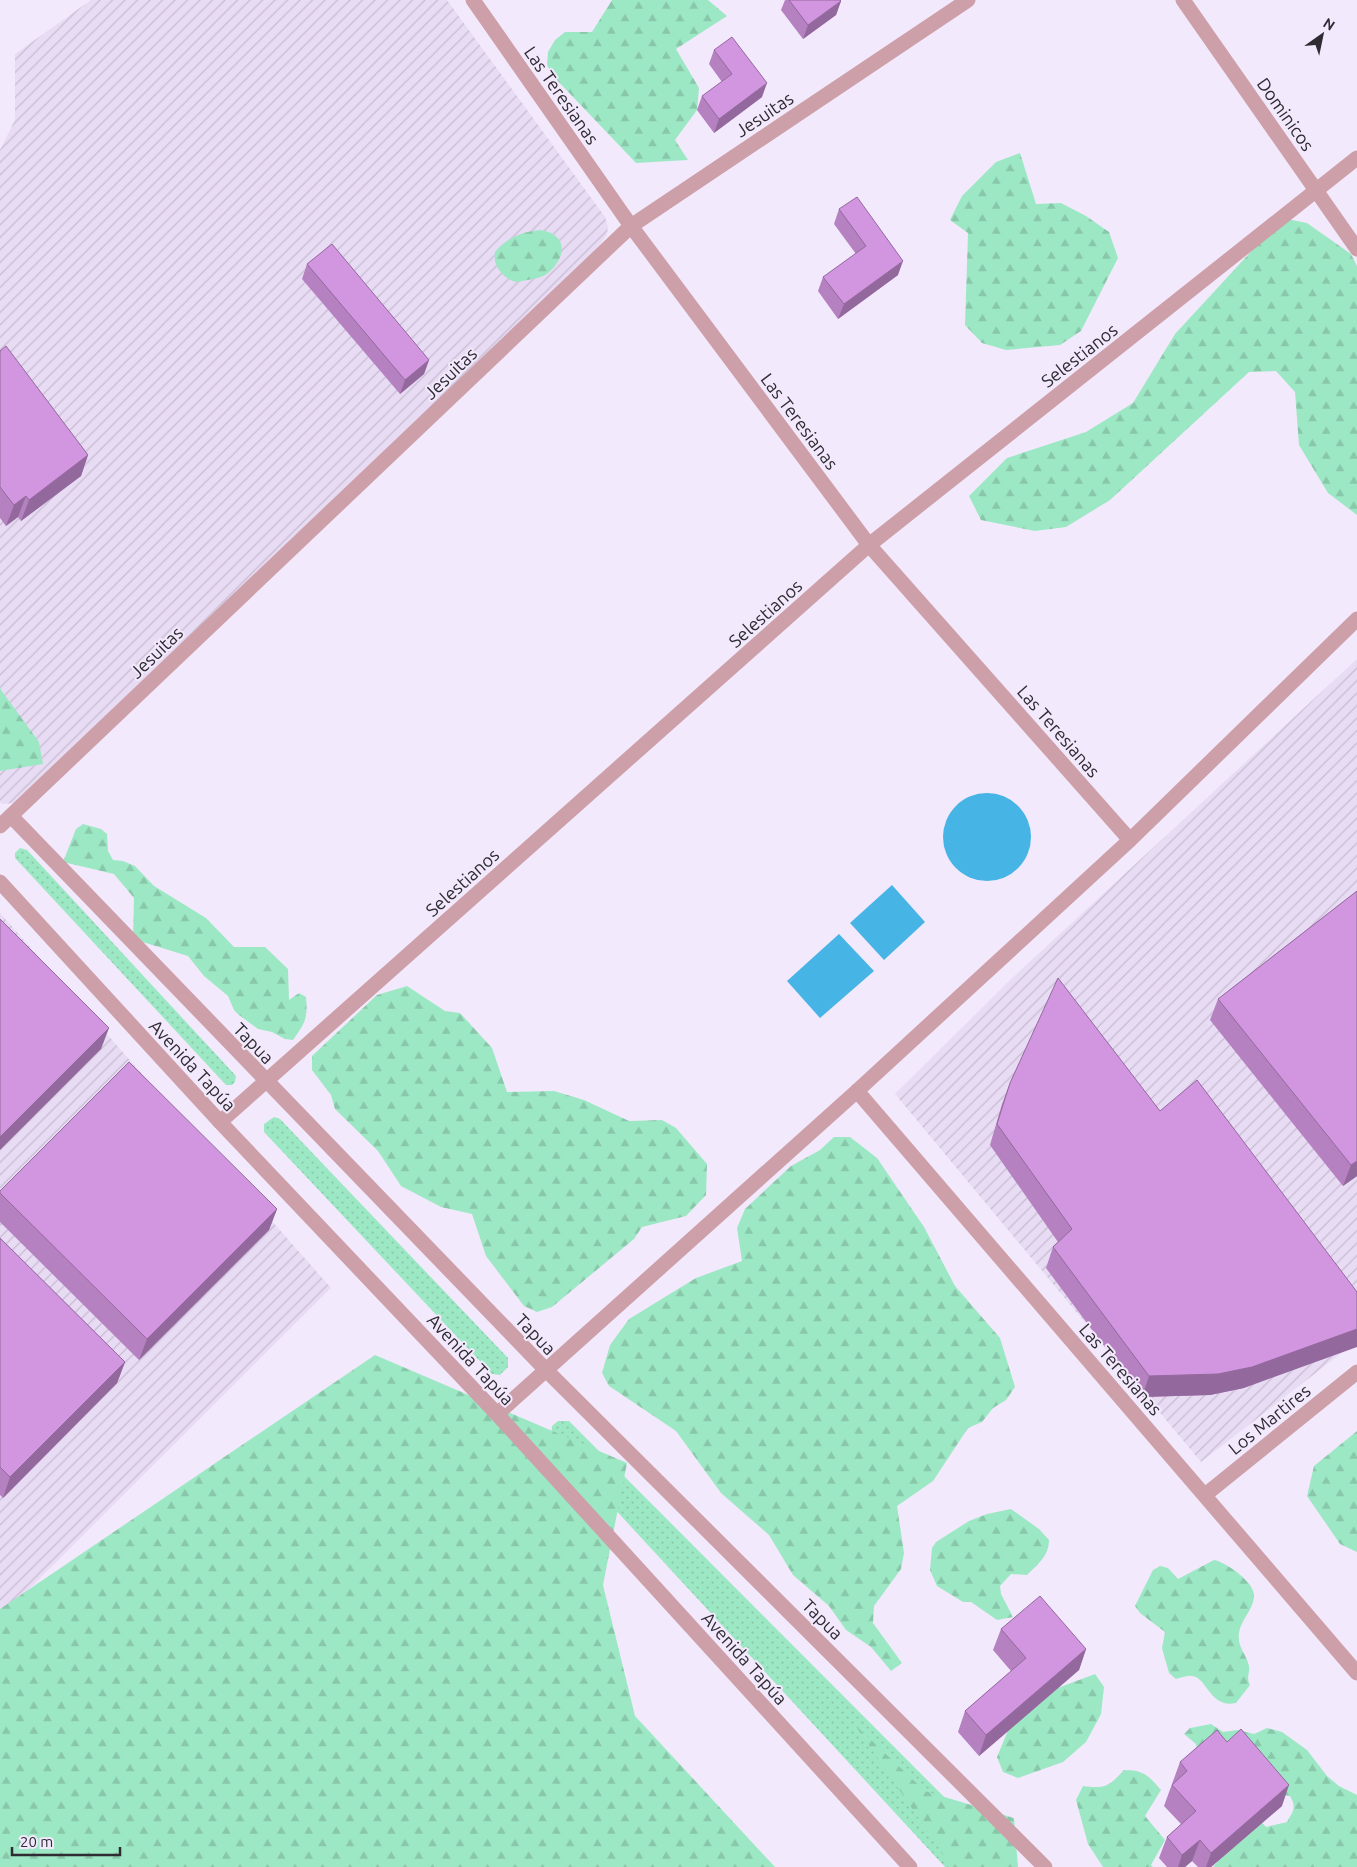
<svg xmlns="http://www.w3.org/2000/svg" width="1357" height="1867" viewBox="0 0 1357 1867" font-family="Ubuntu,sans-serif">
  <defs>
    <pattern id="industrial-furrows" width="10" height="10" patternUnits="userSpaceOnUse" patternTransform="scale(1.25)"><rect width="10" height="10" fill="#e8dbf4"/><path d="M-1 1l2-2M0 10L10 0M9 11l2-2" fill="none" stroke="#c7bcd2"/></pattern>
    <pattern id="grass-dots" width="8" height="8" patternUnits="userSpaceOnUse" patternTransform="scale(1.25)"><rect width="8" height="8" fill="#9de8c4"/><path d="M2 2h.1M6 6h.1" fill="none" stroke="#88c7a9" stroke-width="1.8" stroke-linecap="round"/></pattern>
    <pattern id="forest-firs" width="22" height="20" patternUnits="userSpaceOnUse" patternTransform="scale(1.25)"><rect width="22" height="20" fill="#9de8c4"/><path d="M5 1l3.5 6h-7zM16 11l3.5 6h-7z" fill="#88c7a9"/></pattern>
  </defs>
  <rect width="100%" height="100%" fill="#f3e9fc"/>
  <g fill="url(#industrial-furrows)">
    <polygon points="91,0 447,0 605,217 608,227 607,235 599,246 27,797 15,803 2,804 0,802 0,150 15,120 15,54"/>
    <polygon points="1357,659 1357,1341 1201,1462 895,1094 1009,981"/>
    <polygon points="0,913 331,1288 0,1618"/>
  </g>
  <g fill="url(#grass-dots)">
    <polygon points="20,848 27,850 236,1076 235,1082 232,1085 226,1085 15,858 15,853"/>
    <polygon points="274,1117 280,1119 508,1358 508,1367 500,1375 492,1374 264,1132 264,1124"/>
    <polygon points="558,1421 569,1421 1014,1867 945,1867 551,1440 552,1426"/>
  </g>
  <g fill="url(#forest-firs)">
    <polygon points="612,0 708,0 727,16 676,49 699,88 697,110 675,140 688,160 636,163 554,77 547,65 548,52 555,40 565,32 592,32"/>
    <polygon points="1020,153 1036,204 1061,203 1086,216 1109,232 1118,258 1081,331 1060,345 1006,350 982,343 965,325 968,233 950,220 962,196 996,162"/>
    <polygon points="1282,218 1307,223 1351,254 1357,266 1357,515 1328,493 1299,445 1295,392 1276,371 1249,372 1110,500 1066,527 1035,531 981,520 969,496 1007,458 1086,432 1133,403 1175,334"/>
    <path d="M 541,230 C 569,235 566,258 548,273 C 541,279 526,280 517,282 C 504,280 492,265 495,252 C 506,238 524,231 541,230 Z"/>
    <polygon points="0,686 1,690 39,742 43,764 0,771"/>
    <path d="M 83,824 L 101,829 L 107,834 L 108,851 L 113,860 L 123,861 L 135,866 L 154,886 L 206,918 L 234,947 L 265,947 L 288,969 L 289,1000 L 299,993 L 306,997 C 308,1019 305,1023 293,1040 L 285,1039 L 272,1032 L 258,1029 L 239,1015 L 234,1010 L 228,996 L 204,976 L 188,956 L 133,939 L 134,898 L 114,874 L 63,862 L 76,829 Z"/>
    <polygon points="407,986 445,1011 460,1013 492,1048 507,1092 554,1091 584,1100 629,1121 662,1120 676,1128 707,1164 706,1195 686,1216 642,1227 634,1239 552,1307 537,1312 524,1306 486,1256 472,1214 441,1207 401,1186 378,1151 335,1109 331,1095 312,1070 312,1056 377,995"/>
    <polygon points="834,1137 850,1137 877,1158 924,1227 955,1286 1000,1338 1015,1387 1006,1400 993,1408 982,1422 968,1428 933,1481 897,1506 904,1553 901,1569 874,1606 873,1623 902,1663 891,1671 871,1647 846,1630 829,1606 793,1575 769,1535 721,1493 676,1431 609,1386 602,1373 610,1345 629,1319 696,1278 742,1261 737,1228 745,1209 791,1166 820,1150"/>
    <polygon points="375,1355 627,1463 603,1585 635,1716 775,1867 0,1867 0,1609"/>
    <polygon points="1357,1431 1357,1552 1340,1544 1307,1496 1314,1466"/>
    <path d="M 1011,1509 L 1039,1529 L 1049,1540 C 1049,1556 1038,1564 1027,1575 L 1011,1574 L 1000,1586 L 1001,1594 L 1013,1617 L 997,1620 L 971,1602 L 963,1602 L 937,1586 L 930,1570 L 932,1548 L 936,1542 L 969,1521 L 987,1514 Z"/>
    <path d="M 1214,1560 C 1226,1562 1256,1583 1254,1597 C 1253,1610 1240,1621 1239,1633 C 1237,1647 1247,1655 1249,1666 C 1250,1673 1246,1678 1250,1685 L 1236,1703 C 1210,1709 1207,1677 1192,1676 C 1187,1675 1181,1678 1176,1679 L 1169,1673 L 1162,1648 L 1165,1632 L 1140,1613 L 1135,1606 L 1153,1570 L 1160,1566 L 1168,1568 L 1178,1579 Z"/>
    <polygon points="1095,1674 1104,1687 1101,1714 1086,1742 1063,1762 1018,1778 1003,1772 997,1757 1009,1728 1039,1695"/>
    <path d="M 1211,1724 L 1223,1732 L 1238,1730 L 1254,1734 L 1267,1728 L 1282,1732 L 1307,1750 L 1327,1776 L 1339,1786 L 1357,1795 L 1357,1867 L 1213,1867 L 1255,1815 L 1266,1827 L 1287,1822 C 1293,1811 1297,1808 1290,1796 L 1278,1794 L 1198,1760 L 1196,1744 L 1184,1734 L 1190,1728 Z"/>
    <polygon points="855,1725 925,1791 1014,1818 1018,1867 952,1867"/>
    <path d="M 1124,1770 C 1144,1770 1149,1776 1161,1790 L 1145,1816 L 1165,1840 L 1151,1865 L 1153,1867 L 1103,1867 L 1088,1844 L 1076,1800 L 1083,1786 C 1106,1789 1109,1786 1124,1770 Z"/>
  </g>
  <g fill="#47b4e6">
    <circle cx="987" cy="837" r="44"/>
    <polygon points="892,885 925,922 884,960 850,923"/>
    <polygon points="839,934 874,971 820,1018 787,981"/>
  </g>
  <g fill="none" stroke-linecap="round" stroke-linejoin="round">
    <g stroke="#cda0a9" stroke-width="15">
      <polyline points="473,0 631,226 869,545 1130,840"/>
      <polyline points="1183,0 1357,249"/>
      <polyline points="11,816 546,1370 1045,1867"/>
      <polyline points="0,826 631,226 968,0"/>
      <polyline points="0,882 220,1122 497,1414 910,1867"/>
      <polyline points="857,1091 1357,1673"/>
      <polyline points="220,1122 869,545 1357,158"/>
      <polyline points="497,1414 857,1091 1130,840 1357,619"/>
      <polyline points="1205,1495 1357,1372"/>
    </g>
  </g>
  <g fill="#b581c1">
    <polygon points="785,0 840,0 841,1 836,15 803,39 781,10"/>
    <polygon points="714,50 762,97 714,133 697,110 702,96 722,82 709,64"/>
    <polygon points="839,209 898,275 838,319 818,291 823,277 856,254 834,224"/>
    <polygon points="307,264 429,360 424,374 400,394 302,279"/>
    <polygon points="0,351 88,455 81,476 21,521 18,517 6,526 0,518"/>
    <polygon points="1357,891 1357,1176 1343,1186 1210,1020 1218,999"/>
    <polygon points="1010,1083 1244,1388 1210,1395 1142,1397 1046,1268 1053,1247 1058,1242 990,1145 1002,1104"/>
    <polygon points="0,1191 277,1209 269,1230 139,1360 0,1222"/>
    <polygon points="0,1238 125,1362 117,1383 3,1498 0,1495"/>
    <polygon points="1001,1629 1086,1649 1079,1670 979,1756 958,1732 965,1711 1011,1671 993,1650"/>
    <polygon points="1180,1762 1282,1806 1211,1867 1198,1867 1192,1861 1185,1867 1167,1867 1159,1858 1167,1837 1181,1824 1164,1806"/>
  </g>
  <g fill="#93699d">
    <polygon points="841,1 836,15 803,39 808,25"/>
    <polygon points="767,83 762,97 714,133 719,119"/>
    <polygon points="903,261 898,275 838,319 844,304"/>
    <polygon points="429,360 424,374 400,394 405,380"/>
    <polygon points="88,455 81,476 21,521 29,500"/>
    <polygon points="26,496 18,517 6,526 14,505"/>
    <polygon points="109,1028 101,1049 0,1150 0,1137"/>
    <polygon points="1357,1161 1357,1176 1343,1186 1351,1165"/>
    <polygon points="277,1209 269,1230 139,1360 147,1339"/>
    <polygon points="1357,1329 1357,1347 1244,1388 1210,1395 1142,1397 1149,1376"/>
    <polygon points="125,1362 117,1383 3,1498 10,1477"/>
    <polygon points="1086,1649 1079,1670 979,1756 986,1735"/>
    <polygon points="1289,1785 1282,1806 1211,1867 1206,1867 1211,1853"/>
    <polygon points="1200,1840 1192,1861 1185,1867 1178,1867 1182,1855"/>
  </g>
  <g fill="#d296e0" stroke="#93699d">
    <polygon points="789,0 840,0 841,1 808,25"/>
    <polygon points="732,37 767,83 719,119 702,96 732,74 714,50"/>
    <polygon points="857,197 903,261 844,304 823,277 866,246 839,209"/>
    <polygon points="332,244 429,360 405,380 307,264"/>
    <polygon points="6,346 88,455 29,500 26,496 14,505 0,487 0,351"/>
    <polygon points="1357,891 1357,1161 1351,1165 1218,999"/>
    <polygon points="0,919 109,1028 0,1137"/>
    <polygon points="1058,978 1160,1111 1197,1080 1357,1292 1357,1329 1252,1367 1218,1374 1149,1376 1053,1247 1072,1229 997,1124 1010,1083"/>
    <polygon points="129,1062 277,1209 147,1339 0,1193 0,1191"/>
    <polygon points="0,1238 125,1362 10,1477 0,1467"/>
    <polygon points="1040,1596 1086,1649 986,1735 965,1711 1026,1658 1001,1629"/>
    <polygon points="1241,1729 1289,1785 1211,1853 1200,1840 1182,1855 1167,1837 1196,1811 1172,1785 1187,1771 1180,1762 1217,1730 1227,1742"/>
  </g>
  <g text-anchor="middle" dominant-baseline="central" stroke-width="4" stroke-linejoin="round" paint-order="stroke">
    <g font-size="18" fill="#2f2b32" stroke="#f3e9fc">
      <text transform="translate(562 95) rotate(55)">Las Teresianas</text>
      <text transform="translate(764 114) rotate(-34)">Jesuitas</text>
      <text transform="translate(1286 114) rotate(55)">Dominicos</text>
      <text transform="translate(1079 355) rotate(-38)">Selestianos</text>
      <text transform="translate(450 373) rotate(-44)">Jesuitas</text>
      <text transform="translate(800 421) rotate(53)">Las Teresianas</text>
      <text transform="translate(765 613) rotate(-42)">Selestianos</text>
      <text transform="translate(156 652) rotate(-44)">Jesuitas</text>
      <text transform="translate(1059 731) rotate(49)">Las Teresianas</text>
      <text transform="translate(462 882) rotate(-42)">Selestianos</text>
      <text transform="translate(254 1043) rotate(46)">Tapua</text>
      <text transform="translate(193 1065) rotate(47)">Avenida Tapúa</text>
      <text transform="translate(536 1334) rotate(46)">Tapua</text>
      <text transform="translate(471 1359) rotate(47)">Avenida Tapúa</text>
      <text transform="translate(1121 1369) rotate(49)">Las Teresianas</text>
      <text transform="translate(1269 1419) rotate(-39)">Los Martires</text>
      <text transform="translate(823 1619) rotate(45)">Tapua</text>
      <text transform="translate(745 1658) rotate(48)">Avenida Tapúa</text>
    </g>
  </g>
  <g transform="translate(1322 35) rotate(33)" stroke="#f3e9fc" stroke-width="4" paint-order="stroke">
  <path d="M0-4L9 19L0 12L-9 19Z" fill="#2f2b32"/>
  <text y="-8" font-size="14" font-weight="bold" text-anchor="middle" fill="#2f2b32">N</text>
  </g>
  <path d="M12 1847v8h108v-8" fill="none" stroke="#2f2b32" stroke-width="2.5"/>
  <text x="20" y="1847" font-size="15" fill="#2f2b32" stroke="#f3e9fc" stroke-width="4" paint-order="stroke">20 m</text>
</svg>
